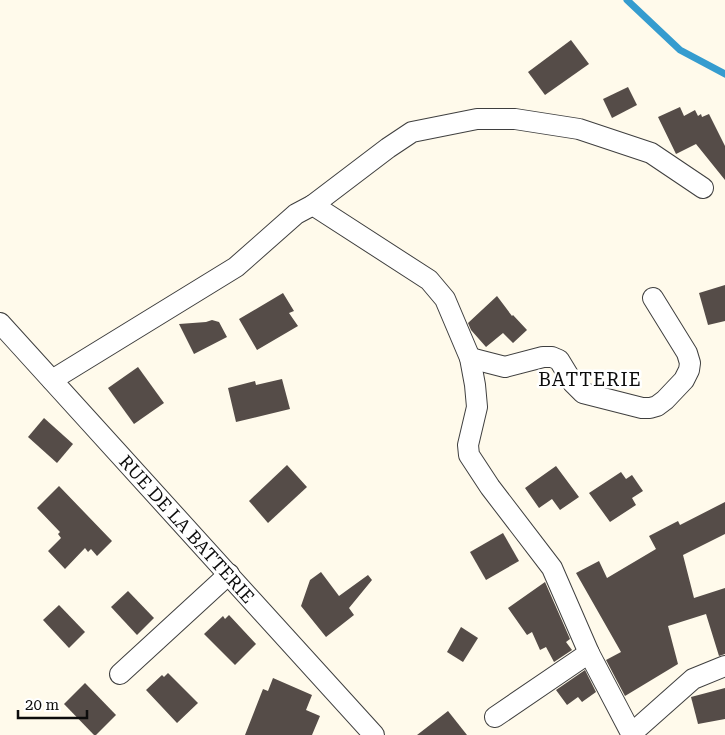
<svg xmlns="http://www.w3.org/2000/svg" width="725" height="735" viewBox="0 0 725 735" font-family="'Roboto Serif',serif">
  <rect width="100%" height="100%" fill="#fffaeb"/>
  <g fill="none" stroke-linecap="round" stroke-linejoin="round">
    <polyline stroke="#359ccf" stroke-width="7" points="627,0 680,50 725,74"/>
  </g>
  <g fill="#554c48">
    <polygon points="571,40 589,64 545,95 528,72"/>
    <polygon points="628,87 637,105 612,118 603,99"/>
    <polygon points="680,107 684,116 695,110 698,116 701,114 702,117 709,114 725,146 725,180 696,144 676,154 658,117"/>
    <polygon points="725,285 725,321 708,325 699,293"/>
    <polygon points="283,293 294,311 289,313 298,326 257,350 239,319"/>
    <polygon points="497,296 512,316 513,315 527,330 513,343 503,333 486,347 471,330 468,323"/>
    <polygon points="212,320 219,322 227,337 194,354 179,324 206,322"/>
    <polygon points="138,367 164,403 134,424 108,388"/>
    <polygon points="282,379 290,409 236,422 228,388 255,381 256,385"/>
    <polygon points="44,418 73,444 57,463 28,437"/>
    <polygon points="287,465 307,487 268,523 249,501"/>
    <polygon points="556,466 579,497 560,510 552,499 539,508 525,488"/>
    <polygon points="621,472 626,479 632,475 643,491 632,498 636,505 610,522 589,493"/>
    <polygon points="59,486 112,541 97,556 91,549 88,552 85,548 65,569 48,551 61,538 58,534 60,532 37,508"/>
    <polygon points="725,502 725,534 683,555 694,598 725,588 725,654 719,656 706,614 668,626 678,664 625,696 606,660 621,652 576,573 599,561 607,578 656,549 649,536 678,521 680,525"/>
    <polygon points="503,533 519,561 486,580 470,552"/>
    <polygon points="321,572 339,596 368,575 372,580 349,608 354,615 326,637 301,606 310,580"/>
    <polygon points="545,582 570,639 566,642 572,650 554,662 546,647 540,650 532,632 527,635 508,608"/>
    <polygon points="128,591 154,618 137,635 111,607"/>
    <polygon points="59,605 85,632 69,648 43,620"/>
    <polygon points="229,615 256,644 235,665 204,634 223,616 225,619"/>
    <polygon points="461,627 478,638 463,662 447,652"/>
    <polygon points="585,670 596,692 582,702 578,697 567,705 556,690"/>
    <polygon points="168,673 198,703 177,723 146,690 162,675 164,677"/>
    <polygon points="273,678 312,695 306,710 320,716 312,735 245,735 263,689 268,691"/>
    <polygon points="85,683 116,715 96,735 94,735 64,704"/>
    <polygon points="725,688 725,719 698,724 691,697"/>
    <polygon points="448,711 467,735 417,735"/>
  </g>
  <g fill="none" stroke-linecap="round" stroke-linejoin="round">
    <g stroke="#3f3f3f" stroke-width="22">
      <g id="street">
        <polyline points="313,205 388,148 412,132 477,119 515,119 579,129 651,153 703,188"/>
        <polyline points="0,323 374,735"/>
        <polyline points="470,358 505,367 543,357 552,357 559,360 573,383 583,393 642,408 650,408 657,406 665,400 684,380 689,370 690,363 687,353 653,298"/>
        <polyline points="52,380 236,267 296,214 313,205 429,280 445,299 470,358 475,385 477,407 468,445 469,455 490,487 552,568 589,653 632,735"/>
        <polyline points="120,674 229,574"/>
        <polyline points="495,717 589,653"/>
        <polyline points="631,734 693,679 725,666"/>
      </g>
    </g>
    <use href="#street" stroke="#fff" stroke-width="20"/>
  </g>
  <g text-anchor="middle" dominant-baseline="central" stroke-width="5" stroke-linejoin="round" paint-order="stroke">
    <g font-size="18" fill="#0c0c0c" stroke="#fff">
      <text transform="translate(187 529) rotate(48)">RUE DE LA BATTERIE</text>
    </g>
    <g font-size="19" letter-spacing="1" fill="#0c0c0c" stroke="#fff">
      <text x="590" y="379">BATTERIE</text>
    </g>
  </g>
  <path d="M18 710v8h69v-8" fill="none" stroke="#0c0c0c" stroke-width="2.5"/>
  <text x="25" y="710" font-size="15" fill="#0c0c0c" stroke="#ffffff" stroke-width="4" paint-order="stroke">20 m</text>
</svg>
